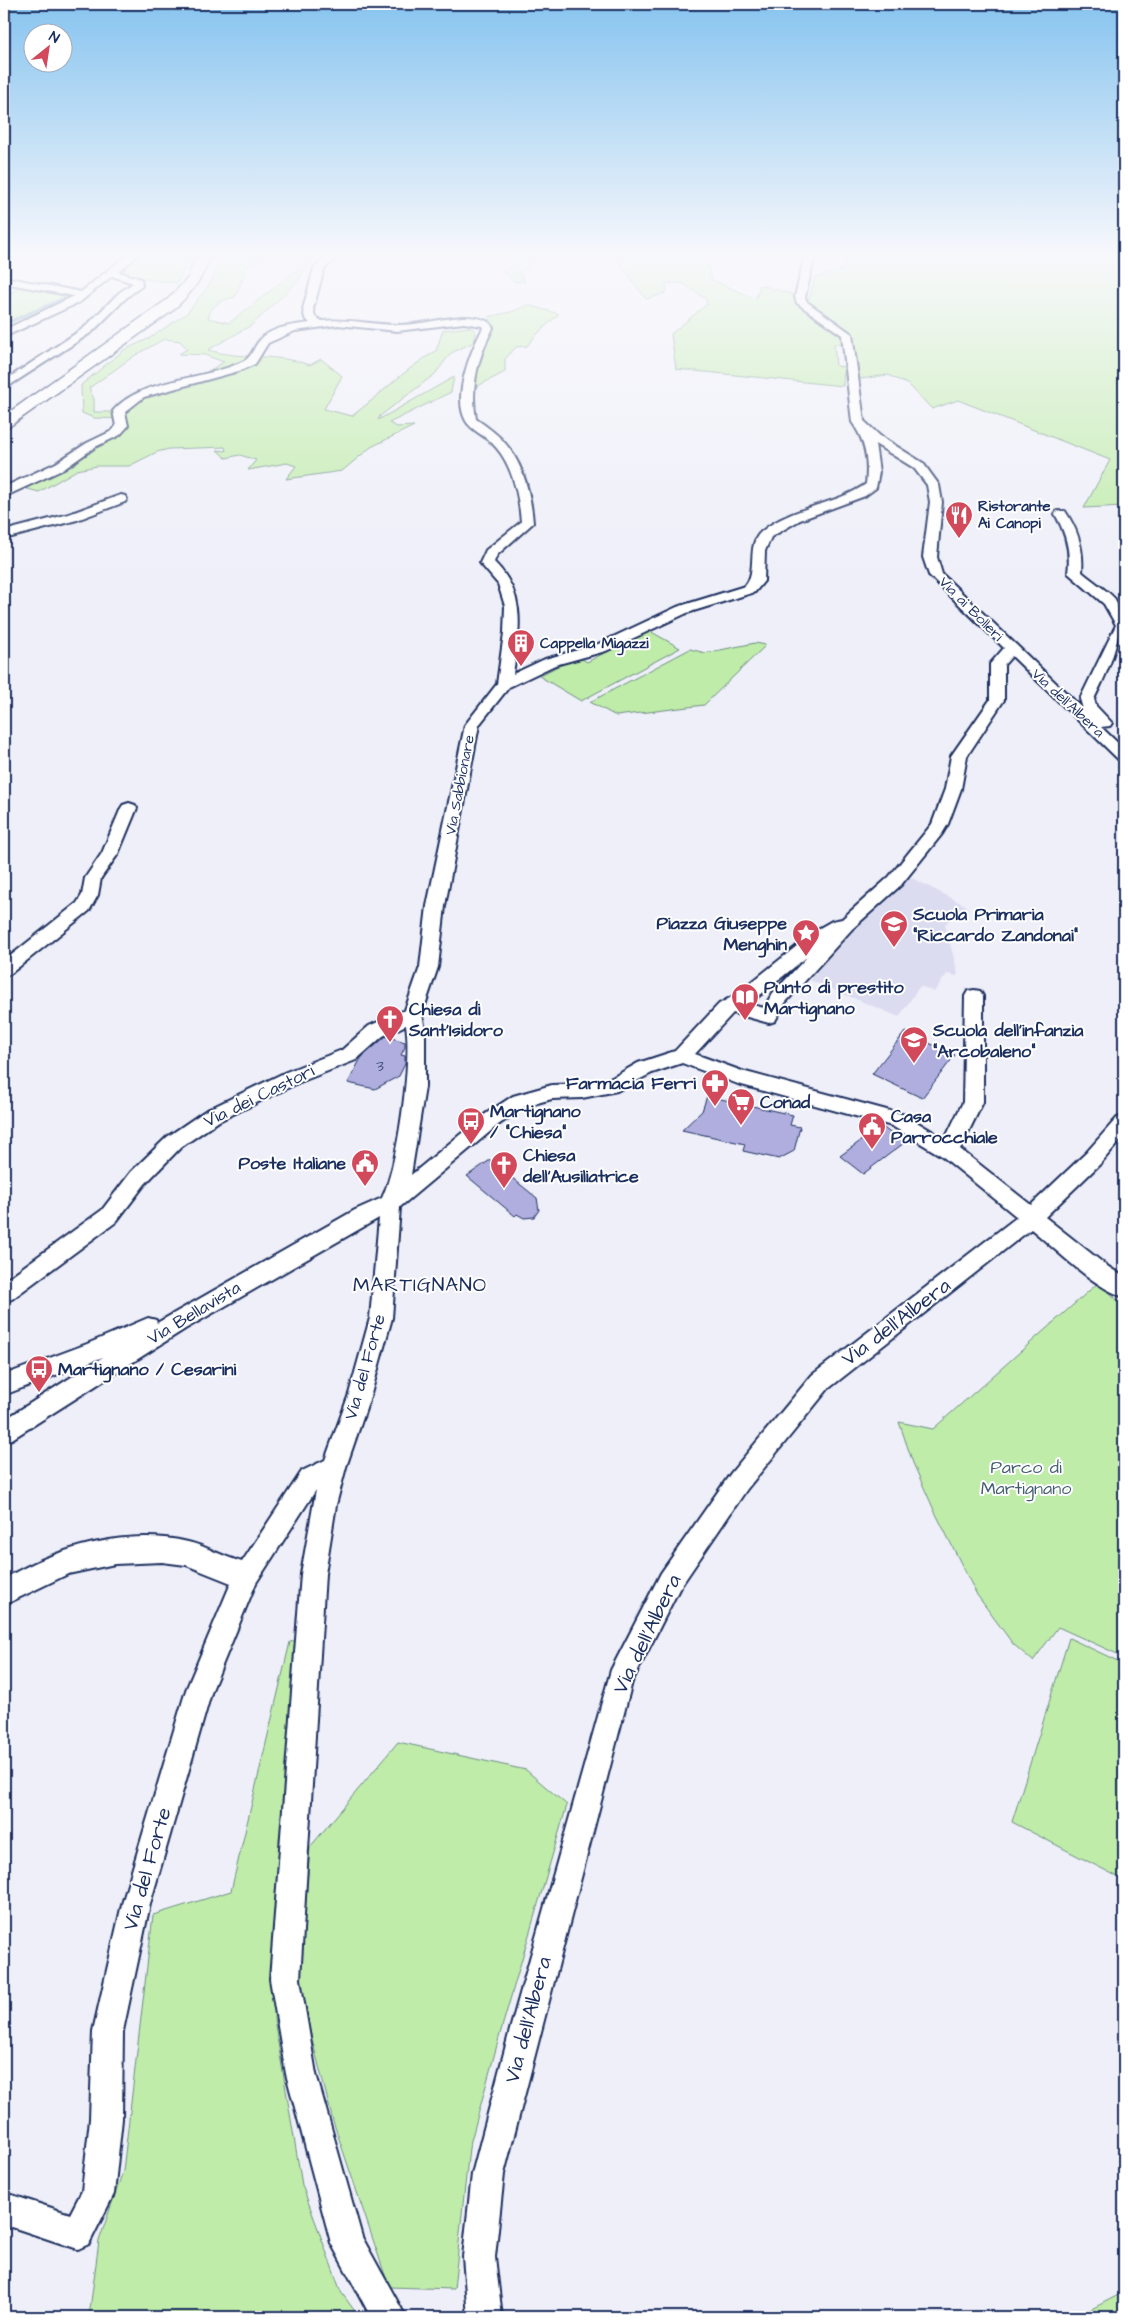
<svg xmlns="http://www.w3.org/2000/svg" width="1128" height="2321" viewBox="0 0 1128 2321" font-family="'Architects Daughter',sans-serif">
  <rect width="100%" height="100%" fill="#efeff9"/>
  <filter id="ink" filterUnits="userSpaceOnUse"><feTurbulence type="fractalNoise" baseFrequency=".02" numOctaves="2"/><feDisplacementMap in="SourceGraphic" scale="10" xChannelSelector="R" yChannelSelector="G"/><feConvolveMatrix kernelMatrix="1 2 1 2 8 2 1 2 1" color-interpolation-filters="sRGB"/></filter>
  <g filter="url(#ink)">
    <polygon fill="#dcdcf1" points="908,876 967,906 945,924 958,974 956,976 947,974 934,992 920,986 899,1017 810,980 858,921"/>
    <g fill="#bfeca9" stroke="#6d8e84" fill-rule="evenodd">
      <polygon points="141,255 189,255 186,266 177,283 145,279 125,273 124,269"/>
      <path d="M 219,255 L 271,255 L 249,264 L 235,297 C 221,300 212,304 208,318 L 229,323 L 312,258 L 297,282 L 252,325 L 208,350 C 241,360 278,353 310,365 L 321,359 L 342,376 L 324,409 L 352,416 C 380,395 405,369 436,351 L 443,330 L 471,327 L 476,332 L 474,342 L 451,353 L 435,374 L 380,416 L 378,420 L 454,377 L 451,392 L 389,423 L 397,427 L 414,426 L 371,447 L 342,471 L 286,479 L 296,466 L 287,463 L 248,470 L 256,460 L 240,455 L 226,458 L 217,450 L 226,451 L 225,447 L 169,449 L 157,452 L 129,466 L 97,466 L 77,470 L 39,492 L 24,488 L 130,427 L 126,419 L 94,418 L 82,413 L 81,385 L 124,350 L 150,338 L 187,313 L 209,285 L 221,264 ZM 164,339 L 180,341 L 187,349 L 179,354 L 205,355 L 224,362 L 203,374 L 142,390 L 141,398 L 123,412 L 94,412 L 94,399 L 89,388 L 134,356 Z"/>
      <polygon points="524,255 539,255 520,272 525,282 514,281 503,272"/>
      <polygon points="621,255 704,255 712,280 756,299 760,285 809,299 815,278 843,270 847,255 1124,255 1124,506 1084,508 1110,460 958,400 932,409 909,385 888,375 860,379 855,346 834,344 836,366 844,367 843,386 676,369 671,334 707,304 706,299 682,283 666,283 666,293 646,299 618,261"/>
      <polygon points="19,287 69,297 60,303 4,325 4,298"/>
      <polygon points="528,305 559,314 536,335 527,346 516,347 505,359 505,372 474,388 476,360 495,327 488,317 511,312"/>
      <polygon points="648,630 680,648 581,701 539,676 577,656 587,662"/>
      <polygon points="755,643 766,645 704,705 616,716 590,702 690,649 705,653"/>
      <polygon points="1099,1282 1124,1307 1124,1657 1058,1627 1033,1661 1013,1644 977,1595 934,1510 913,1463 899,1422 933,1429"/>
      <polygon points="1069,1638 1124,1664 1124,1880 1012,1822"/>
      <polygon points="301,1639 289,1782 274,2019 302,2185 341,2292 359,2317 89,2317 99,2241 123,2171 153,1915 231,1891 290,1642"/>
      <polygon points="398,1742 526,1770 567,1805 500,2034 469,2148 454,2289 389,2287 333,2121 299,1988 310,1847"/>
      <polygon points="1124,2292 1124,2317 1084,2317 1082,2314"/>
    </g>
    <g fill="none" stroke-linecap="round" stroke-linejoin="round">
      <polyline stroke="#6596bb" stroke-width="2.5" points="4,324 64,298"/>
    </g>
    <g fill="#b0aedf" stroke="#1b2f5e">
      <polygon points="905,1032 955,1055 922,1098 872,1074"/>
      <polygon points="386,1036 405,1042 405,1047 401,1055 405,1056 405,1064 399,1076 375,1089 348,1083 361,1058"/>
      <polygon points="707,1096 793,1115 790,1125 800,1127 794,1151 779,1159 743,1151 745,1144 682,1130 702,1111"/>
      <polygon points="881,1126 904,1143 863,1174 840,1156"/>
      <polygon points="490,1160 537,1198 539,1210 534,1217 524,1218 517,1214 515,1216 467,1176"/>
    </g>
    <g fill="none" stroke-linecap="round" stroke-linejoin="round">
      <g stroke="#1b2f5e" stroke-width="4">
        <g id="minor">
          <polygon points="127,255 138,255 118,272 141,279 142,286 127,297 92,332 4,389 4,381 84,328 119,293 133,283 112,276 80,302 4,337 4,330 74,296 4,283 4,277 81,292"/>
          <path d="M 328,255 L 339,255 L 324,269 L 313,309 L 315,317 L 322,321 C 348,318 372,325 398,325 C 420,325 442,318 463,317 C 474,317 489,318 493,328 C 478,357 470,386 476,419 C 486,426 496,433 504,442 C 523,463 531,495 533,523 L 497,555 L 494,562 C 528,596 519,631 513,674 L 545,659 L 596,645 L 677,607 L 745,586 C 758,572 746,545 761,532 C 791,506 835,506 866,484 C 869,461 865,440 852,422 L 842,335 L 797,303 L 795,297 L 805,255 L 815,255 L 805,297 L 807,302 L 852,334 L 864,421 L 880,436 L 923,463 L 939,485 L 942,502 L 937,557 L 942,574 L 1083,709 L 1080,699 L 1116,625 L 1104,604 L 1068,573 C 1071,551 1066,533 1055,514 L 1057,511 L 1065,511 C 1078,530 1084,549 1082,572 C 1092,581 1106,589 1115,599 C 1128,628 1108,671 1094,699 L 1096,706 L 1112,723 L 1110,726 L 1101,727 L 1124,749 L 1124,762 L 1119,760 L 1012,656 L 1004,665 L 1004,700 L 967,756 L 961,789 L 948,824 L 942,834 L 901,885 L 852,929 L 785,1003 L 775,1021 L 769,1023 L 733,1013 L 695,1054 L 742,1071 L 905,1115 L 945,1139 L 963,1102 L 965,996 L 968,991 L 974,990 L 980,991 L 983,996 L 983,1102 L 960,1149 L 1031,1205 L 1086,1153 L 1117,1118 L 1124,1116 L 1124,1136 L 1100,1164 L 1045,1217 L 1107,1266 L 1124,1277 L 1124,1297 C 1093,1287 1057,1250 1031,1229 L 828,1389 L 747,1489 L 679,1589 L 632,1682 L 504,2174 L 495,2257 L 502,2317 L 468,2317 L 463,2257 L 472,2174 L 511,2026 L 611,1670 L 661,1573 L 731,1473 L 812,1375 L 1017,1217 L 942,1156 L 892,1126 L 738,1084 L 682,1063 L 652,1073 L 617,1091 L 582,1098 L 552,1099 L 526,1106 L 498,1125 L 400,1207 L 392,1318 L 371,1394 L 346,1467 L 336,1505 L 325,1574 L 300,1979 L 316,2074 L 362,2237 L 406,2317 L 371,2317 L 331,2243 L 286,2074 L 270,1979 L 301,1574 L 316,1490 L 256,1583 L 212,1690 L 150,1904 L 123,2031 L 122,2119 L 114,2194 L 89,2244 L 78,2249 L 12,2227 L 4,2229 L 4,2197 L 12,2195 L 70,2214 L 82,2191 L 90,2119 L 93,2031 L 122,1904 L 186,1690 L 231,1583 L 186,1565 L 162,1562 L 115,1564 L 68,1574 L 4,1605 L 4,1579 C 56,1548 127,1527 188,1542 C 206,1546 223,1557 242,1562 L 302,1471 L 325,1460 L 349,1394 L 370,1318 L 379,1218 L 185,1329 L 12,1439 L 4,1442 L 4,1420 L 103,1357 L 4,1395 L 4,1375 L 87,1344 L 148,1318 L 156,1320 L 157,1323 L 355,1210 L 382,1198 C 398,1166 412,1060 406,1025 L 383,1036 L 356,1060 L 300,1082 L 219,1121 L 181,1147 L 145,1184 L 116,1222 L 12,1299 L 4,1302 L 4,1281 L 102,1210 L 131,1172 L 167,1137 L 205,1111 L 286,1072 L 342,1050 L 369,1026 L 405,1010 L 420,967 L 427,906 L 465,725 L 497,684 L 504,633 L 505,606 L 498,584 L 480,563 L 486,550 L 521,522 C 519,496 512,462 492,443 C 485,436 471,430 466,421 C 452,397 471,350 483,328 L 482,326 L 464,323 L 397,331 L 338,325 L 295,331 L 268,343 L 255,364 L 239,371 L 144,397 L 125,412 L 128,426 L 120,435 L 95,447 L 64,469 L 8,495 L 4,496 L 4,487 L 56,463 L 87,443 L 112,431 L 116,426 L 113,411 C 140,378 207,380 244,361 C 252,357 254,346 260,340 C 271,327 294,325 310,323 L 305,318 L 303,309 L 314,268 ZM 875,444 L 914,468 L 927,485 L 930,502 L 923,557 L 929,575 L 1004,648 L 990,664 L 990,700 L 951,756 L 945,789 L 932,824 L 889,877 L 842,919 L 832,921 L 818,929 L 737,994 L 719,1004 L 675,1051 L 638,1063 L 612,1078 L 582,1084 L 552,1085 L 513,1096 L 484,1115 L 411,1175 L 425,1087 L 425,1030 L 422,1014 L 438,967 L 445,906 L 479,725 L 509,687 L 555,665 L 606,651 L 687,613 L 755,592 L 764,581 L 765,551 L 771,537 L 800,520 L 865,496 L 876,488 L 879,472 ZM 808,956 L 772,994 L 764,1008 L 749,1004 Z"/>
          <polygon points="121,495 125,496 127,499 125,502 77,520 4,539 4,531 69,514"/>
          <polygon points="129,803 135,805 137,808 118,854 101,878 98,895 89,911 10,974 4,976 4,961 77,903 82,895 85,878 102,853 121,808 123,805"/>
        </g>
      </g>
      <g stroke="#1b2f5e" stroke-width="3">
        <path id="highway" d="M 196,255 L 210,255 C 204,279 189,295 172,311 L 10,426 L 4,428 L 4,416 L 168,299 L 188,278 Z"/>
      </g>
      <use href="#minor" fill="#fff" fill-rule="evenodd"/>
      <use href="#highway" fill="#fff" fill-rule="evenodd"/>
    </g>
  </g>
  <linearGradient id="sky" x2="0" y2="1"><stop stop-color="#87c4ef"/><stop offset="0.44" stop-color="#f8f8fc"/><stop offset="1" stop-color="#f8f8fc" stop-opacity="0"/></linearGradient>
  <rect width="1128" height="580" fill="url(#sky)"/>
  <defs>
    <g id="restaurant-pin" transform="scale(1.4375)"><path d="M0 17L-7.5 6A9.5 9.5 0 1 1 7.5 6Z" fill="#d1495b" stroke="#fff"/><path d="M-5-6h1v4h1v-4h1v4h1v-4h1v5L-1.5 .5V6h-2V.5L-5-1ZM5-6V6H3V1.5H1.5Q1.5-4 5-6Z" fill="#fff"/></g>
    <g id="building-pin" transform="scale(1.4375)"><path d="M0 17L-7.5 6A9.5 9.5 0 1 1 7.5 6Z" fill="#d1495b" stroke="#fff"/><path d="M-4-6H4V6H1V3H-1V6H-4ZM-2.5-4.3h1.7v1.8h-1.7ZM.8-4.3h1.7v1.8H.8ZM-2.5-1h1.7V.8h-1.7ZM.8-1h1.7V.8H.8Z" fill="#fff"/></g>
    <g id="school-pin" transform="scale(1.4375)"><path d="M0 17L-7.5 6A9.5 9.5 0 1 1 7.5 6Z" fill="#d1495b" stroke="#fff"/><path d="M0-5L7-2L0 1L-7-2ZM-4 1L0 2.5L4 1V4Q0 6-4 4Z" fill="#fff"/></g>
    <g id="sight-pin" transform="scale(1.4375)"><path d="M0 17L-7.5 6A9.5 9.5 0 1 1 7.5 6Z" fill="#d1495b" stroke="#fff"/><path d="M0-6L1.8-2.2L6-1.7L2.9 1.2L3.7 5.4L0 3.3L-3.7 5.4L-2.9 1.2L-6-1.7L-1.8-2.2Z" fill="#fff"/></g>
    <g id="library-pin" transform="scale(1.4375)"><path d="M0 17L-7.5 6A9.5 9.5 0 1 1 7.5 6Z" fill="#d1495b" stroke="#fff"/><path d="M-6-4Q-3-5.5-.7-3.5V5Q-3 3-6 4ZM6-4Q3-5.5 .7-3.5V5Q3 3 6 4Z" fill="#fff"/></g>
    <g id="church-pin" transform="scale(1.4375)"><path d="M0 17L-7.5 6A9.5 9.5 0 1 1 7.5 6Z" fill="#d1495b" stroke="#fff"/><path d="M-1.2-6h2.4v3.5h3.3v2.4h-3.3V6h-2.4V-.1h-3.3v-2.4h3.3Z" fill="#fff"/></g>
    <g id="pharmacy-pin" transform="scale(1.4375)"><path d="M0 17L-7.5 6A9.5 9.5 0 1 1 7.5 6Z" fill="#d1495b" stroke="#fff"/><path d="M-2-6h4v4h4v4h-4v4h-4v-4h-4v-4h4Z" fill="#fff"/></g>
    <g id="supermarket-pin" transform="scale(1.4375)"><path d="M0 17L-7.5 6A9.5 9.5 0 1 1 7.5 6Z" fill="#d1495b" stroke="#fff"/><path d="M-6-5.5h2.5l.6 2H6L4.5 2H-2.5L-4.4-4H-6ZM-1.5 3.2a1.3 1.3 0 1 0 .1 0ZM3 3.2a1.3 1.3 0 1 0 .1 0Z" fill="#fff"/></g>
    <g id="bus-pin" transform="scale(1.4375)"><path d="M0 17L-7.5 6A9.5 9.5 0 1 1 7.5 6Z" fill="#d1495b" stroke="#fff"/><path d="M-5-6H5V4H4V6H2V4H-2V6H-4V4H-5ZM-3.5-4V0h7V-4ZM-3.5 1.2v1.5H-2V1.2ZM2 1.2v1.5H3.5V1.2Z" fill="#fff"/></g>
    <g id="civic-pin" transform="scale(1.4375)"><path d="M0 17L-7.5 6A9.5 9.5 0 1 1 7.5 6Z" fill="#d1495b" stroke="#fff"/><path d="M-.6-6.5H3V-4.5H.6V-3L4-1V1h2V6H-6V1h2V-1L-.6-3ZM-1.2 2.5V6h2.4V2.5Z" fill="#fff"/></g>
  </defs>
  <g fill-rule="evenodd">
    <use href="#restaurant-pin" x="959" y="515"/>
    <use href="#building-pin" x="521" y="643"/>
    <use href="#school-pin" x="894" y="924"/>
    <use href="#sight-pin" x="806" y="933"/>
    <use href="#library-pin" x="745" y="997"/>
    <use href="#church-pin" x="390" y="1019"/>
    <use href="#school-pin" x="914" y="1040"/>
    <use href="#pharmacy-pin" x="715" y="1083"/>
    <use href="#supermarket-pin" x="741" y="1102"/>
    <use href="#bus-pin" x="471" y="1121"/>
    <use href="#civic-pin" x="872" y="1126"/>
    <use href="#civic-pin" x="365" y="1163"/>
    <use href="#church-pin" x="504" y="1165"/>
    <use href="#bus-pin" x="39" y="1369"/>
  </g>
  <g text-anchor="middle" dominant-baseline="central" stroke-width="4" stroke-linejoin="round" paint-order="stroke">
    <g font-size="15" font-weight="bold" fill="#1b2f5e" stroke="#fff" text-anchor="start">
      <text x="978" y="506">Ristorante<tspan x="978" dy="17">Ai Canopi</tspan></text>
      <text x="540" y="643">Cappella Migazzi</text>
    </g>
    <g font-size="15" fill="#1b2f5e" stroke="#fff">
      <text transform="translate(971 609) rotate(45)">Via ai Bolleri</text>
      <text transform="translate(1068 703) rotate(43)">Via dell'Albera</text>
      <text transform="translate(460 785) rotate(-79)">Via Sabbionare</text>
    </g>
    <g font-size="15" fill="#404f7e">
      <text x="380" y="1066">3</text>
    </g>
    <g font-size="18" font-weight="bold" fill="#1b2f5e" stroke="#fff" text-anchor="start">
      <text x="913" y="914">Scuola Primaria<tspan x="913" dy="21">"Riccardo Zandonai"</tspan></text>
      <text x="787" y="923" text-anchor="end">Piazza Giuseppe<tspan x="787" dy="21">Menghin</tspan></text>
      <text x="764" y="987">Punto di prestito<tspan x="764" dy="21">Martignano</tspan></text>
      <text x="409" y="1009">Chiesa di<tspan x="409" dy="21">Sant'Isidoro</tspan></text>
      <text x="933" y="1030">Scuola dell'infanzia<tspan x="933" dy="21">"Arcobaleno"</tspan></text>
      <text x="696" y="1083" text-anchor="end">Farmacia Ferri</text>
      <text x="760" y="1102">Conad</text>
      <text x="490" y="1111">Martignano<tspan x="490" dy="21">/ "Chiesa"</tspan></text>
      <text x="891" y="1116">Casa<tspan x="891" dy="21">Parrocchiale</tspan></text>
      <text x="523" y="1155">Chiesa<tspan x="523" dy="21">dell'Ausiliatrice</tspan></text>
      <text x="346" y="1163" text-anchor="end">Poste Italiane</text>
      <text x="58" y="1369">Martignano / Cesarini</text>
    </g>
    <g font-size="18" fill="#1b2f5e" stroke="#fff">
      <text transform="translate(259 1096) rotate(-26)">Via dei Castori</text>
      <text transform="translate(194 1313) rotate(-31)">Via Bellavista</text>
      <text transform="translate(365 1367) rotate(-74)">Via del Forte</text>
    </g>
    <g font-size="18" fill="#445e71" stroke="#fff">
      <text x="1026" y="1467">Parco di<tspan x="1026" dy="21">Martignano</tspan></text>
    </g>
    <g font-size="20" letter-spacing="1" fill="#1b2f5e" stroke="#fff">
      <text x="420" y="1285">MARTIGNANO</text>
    </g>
    <g font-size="21" fill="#1b2f5e" stroke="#fff">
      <text transform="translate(896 1322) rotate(-37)">Via dell'Albera</text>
      <text transform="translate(647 1634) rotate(-64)">Via dell'Albera</text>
      <text transform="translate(147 1869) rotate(-74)">Via del Forte</text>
      <text transform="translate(528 2020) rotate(-75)">Via dell'Albera</text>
    </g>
  </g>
  <rect width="1128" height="2321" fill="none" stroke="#fff" stroke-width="20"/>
  <rect x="10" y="10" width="1108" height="2301" fill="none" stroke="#1b2f5e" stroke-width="2" filter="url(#ink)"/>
  <g transform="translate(48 48) rotate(30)"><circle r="24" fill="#ffffff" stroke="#a4acbf"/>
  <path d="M0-4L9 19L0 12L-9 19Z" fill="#d1495b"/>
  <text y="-8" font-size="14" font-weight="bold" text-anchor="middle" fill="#1b2f5e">N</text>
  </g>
</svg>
